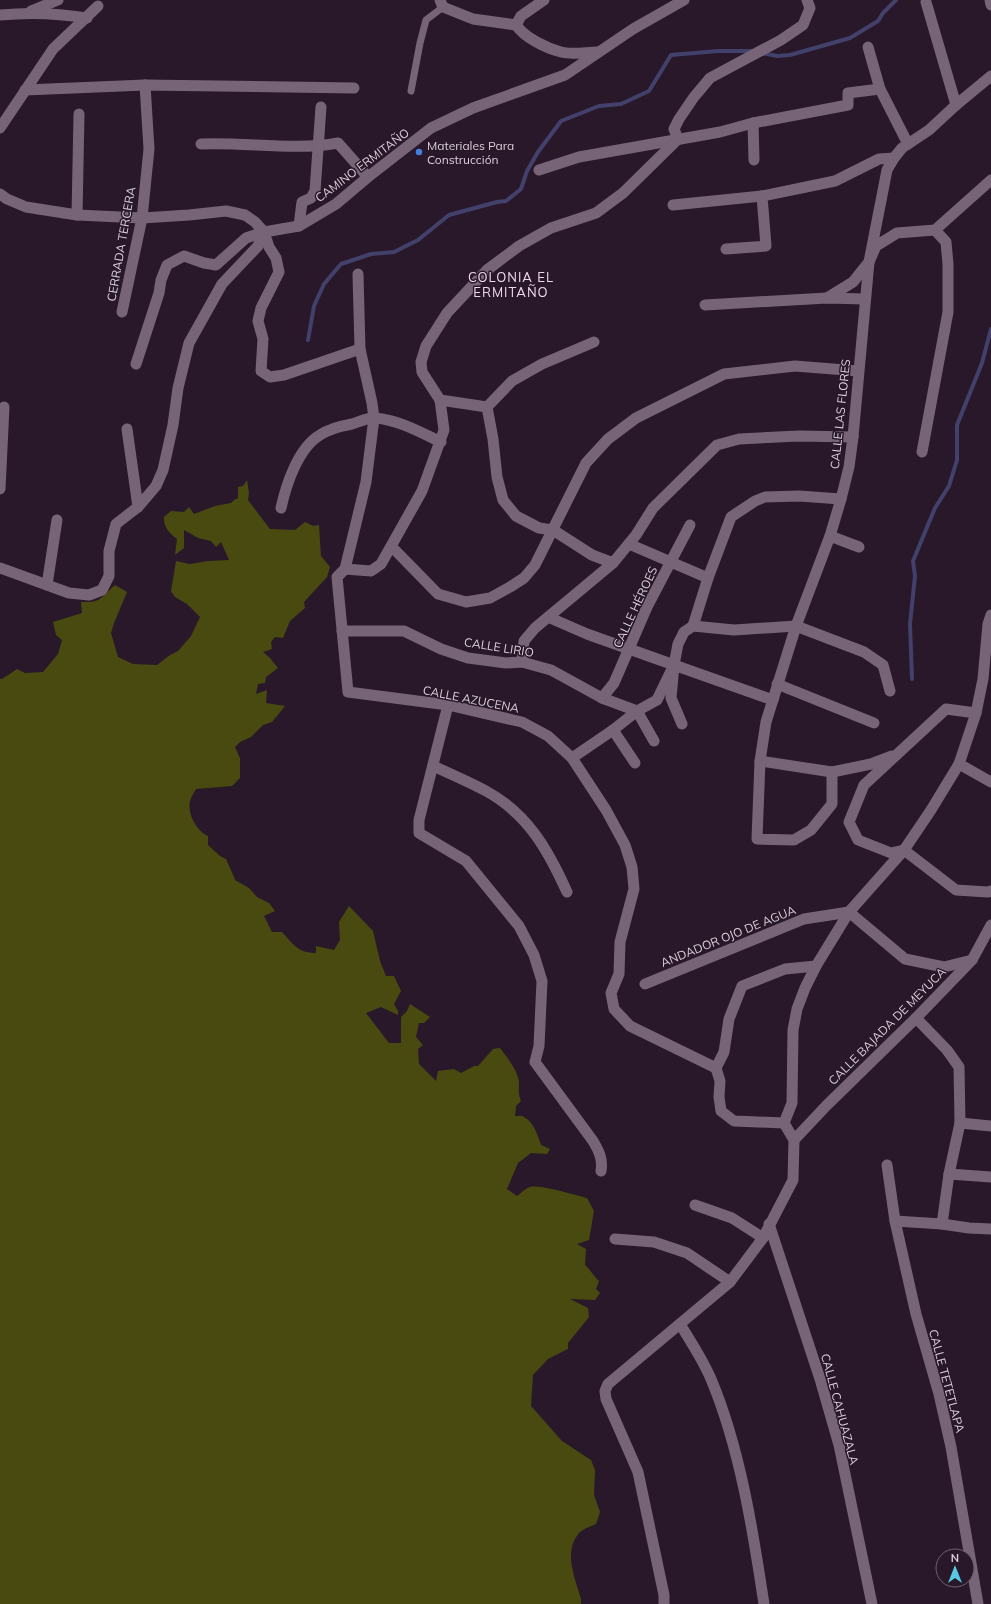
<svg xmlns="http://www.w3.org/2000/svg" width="991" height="1604" viewBox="0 0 991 1604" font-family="Mulish,sans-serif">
  <rect width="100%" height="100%" fill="#291829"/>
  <path fill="#484a10" d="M 247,480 L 249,493 L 248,500 L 270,529 L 295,530 L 305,522 L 313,526 L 319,525 L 321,556 L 330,567 L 327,577 L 304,602 L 305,608 L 290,621 L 283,638 L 275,637 L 271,642 L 272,649 L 263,652 L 270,658 L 278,668 L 266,677 L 265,683 L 258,684 L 256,694 L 267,690 L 266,703 L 285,706 L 272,722 L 263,725 L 251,737 L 240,742 L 235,747 L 240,758 L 240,778 L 232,786 L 196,789 C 194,793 191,797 190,801 C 187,814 197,831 208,836 L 208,845 L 220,856 L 226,859 L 234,877 L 235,880 L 249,888 L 257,897 L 269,903 L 275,911 L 264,916 L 272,932 L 282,932 C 293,944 298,953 316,953 L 316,946 L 334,950 L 340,940 L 339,922 L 349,906 L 373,931 L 380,961 L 386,976 L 394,976 L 401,991 L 394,1004 L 398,1011 L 398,1015 L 381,1007 L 366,1013 L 389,1043 L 401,1043 L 401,1017 L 407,1011 L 410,1004 L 430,1017 L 424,1023 L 419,1023 L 416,1037 L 423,1045 L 418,1049 L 419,1064 L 436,1081 L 438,1071 L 454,1069 L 461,1073 L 474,1066 L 478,1066 L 493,1049 L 500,1048 C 508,1059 517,1069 519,1082 C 519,1091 518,1093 521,1101 L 516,1106 L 515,1116 C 518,1116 522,1115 524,1117 C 534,1122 538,1136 541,1145 L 550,1149 L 547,1154 L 531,1153 L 518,1163 L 507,1189 L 517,1196 C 521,1193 526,1188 530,1187 C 539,1184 575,1195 587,1198 L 594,1211 L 589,1240 L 577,1244 L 586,1249 L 585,1265 C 591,1270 593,1276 599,1281 L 596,1289 L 600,1293 L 595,1300 L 570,1299 L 588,1308 L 589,1317 L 568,1343 L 568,1349 L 548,1359 L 533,1375 L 531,1406 L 562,1441 L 591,1460 L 595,1470 L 594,1495 L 600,1512 L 596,1524 C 591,1526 583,1529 579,1533 C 563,1552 575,1578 581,1599 L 581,1604 L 0,1604 L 0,679 L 2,679 L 17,669 L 25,673 L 43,672 L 58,654 L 62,640 L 56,635 L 53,622 L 82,613 L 81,602 C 102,603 101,597 115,585 L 127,592 L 114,623 L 111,633 L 118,657 L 133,664 L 157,665 L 170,655 L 178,651 L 191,636 L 200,617 L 187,604 L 175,597 L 171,591 L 176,561 L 190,564 L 208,561 L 229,560 L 221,542 L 216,547 L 211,541 L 198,538 L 184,530 L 184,548 L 175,555 L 177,539 C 169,533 163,526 164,517 L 171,511 L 184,512 L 189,507 L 194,514 L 215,506 L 231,503 L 234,500 L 238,498 L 238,487 L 243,486 Z"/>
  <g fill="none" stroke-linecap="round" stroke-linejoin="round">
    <g stroke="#41416b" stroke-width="4">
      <polyline points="762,53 777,56 790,55 850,38 878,21 883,13 896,0"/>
      <polyline points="308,340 314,306 324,284 341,264 371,254 394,252 418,240 449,215 497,202 506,201 521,189 527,171 538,152 561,121 599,106 621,104 649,91 671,55 718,51 753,51"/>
      <polyline points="912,679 910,624 915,576 913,561 935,508 949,486 957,460 957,425 982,363 991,329"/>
    </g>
    <polyline stroke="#786477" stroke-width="7" points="411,91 420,43 426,20 443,7"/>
    <polyline stroke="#786477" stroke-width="11" points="868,47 880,89 908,144"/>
    <g stroke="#786477" stroke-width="11">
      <path d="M 440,0 L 443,7 L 473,19 L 516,25 C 525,38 546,48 561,52 C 572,55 586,52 598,52"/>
      <polyline points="990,0 991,5"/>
      <polyline points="926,2 956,105"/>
      <polyline points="31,11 58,0"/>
      <path d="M 0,15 C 30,12 57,13 87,18"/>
      <polyline points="516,25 521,16 544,0"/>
      <polyline points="25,90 145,85 354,88"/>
      <polyline points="753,123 754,160"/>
      <polyline points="0,128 53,49 98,6"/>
      <polyline points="678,139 674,129 679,119 694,97 710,78 781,40 803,25 810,8 807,0"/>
      <path d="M 201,144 C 247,142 294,151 338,143 L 368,177"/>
      <polyline points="539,170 579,157 720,132 753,123 848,105 848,93 880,89"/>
      <polyline points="0,194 7,199 26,207 77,215 142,218 189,215 226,211 245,215 255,222 264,232 269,247 276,258 279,272 261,308 258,321 263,339 261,371 270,377 284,375 360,349"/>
      <polyline points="673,205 762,196"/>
      <polyline points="77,215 79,114"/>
      <polyline points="299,226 302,202 311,198 315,191 321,107"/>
      <polyline points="726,249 766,246 762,196 835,181 879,159 894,158"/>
      <polyline points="358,274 360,349 372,403 374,418 366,482 345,569 337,577 348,692 448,705 522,722 548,736 572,758 606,810 625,845 632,867 634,889 620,942 619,974 611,993 614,1009 630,1026 716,1068"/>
      <polyline points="827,298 853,282 869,262 876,246 897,233 935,230 991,180"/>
      <polyline points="705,305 827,298 865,299"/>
      <polyline points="122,312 142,218 149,149 145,85"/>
      <polyline points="136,364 159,293 161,280 167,265 184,256 204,263 216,265 246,238 264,232 299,226 336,204 368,177 431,128 473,108 565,75 633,29 684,0"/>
      <polyline points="440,400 487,407"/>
      <polyline points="487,407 493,439 497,477 503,500 516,516 539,528 553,530 592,555 613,563"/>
      <polyline points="487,407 512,381 542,364 594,342"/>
      <polyline points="127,429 138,507"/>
      <polyline points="922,452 948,312 948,264 946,242 935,230"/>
      <polyline points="0,489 4,407"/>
      <path d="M 281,508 C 286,485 298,448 320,435 C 329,429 341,426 352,424 C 359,422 368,417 375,418 C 399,420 420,432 441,442"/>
      <polyline points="830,536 859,547"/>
      <polyline points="629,544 708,578"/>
      <polyline points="392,547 438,594 466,602 490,598 510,587 524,578 535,565 586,463 608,439 636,418 724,374 795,366 858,371"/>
      <polyline points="0,568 69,593 89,595 102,590 109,576 109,551 116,524 138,507 156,486 163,470 173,425 178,388 189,343 222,284 258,246 264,232"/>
      <polyline points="345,569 371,571 381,564 422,491 444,430 440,400 422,372 421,362 426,346 447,313 487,270 519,246 551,228 596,213 623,193 678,139"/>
      <polyline points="47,585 57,520"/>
      <polyline points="548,617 587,634 674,665"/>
      <polyline points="693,626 734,630 796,626 864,652 883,665 890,691"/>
      <polyline points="342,631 404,631 441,649 468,658 506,663 522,662 551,670 602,698 637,711 654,741"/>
      <polyline points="522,662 524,641 535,628 613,563 636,535 653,508 717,445 739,439 799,436 853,437"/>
      <polyline points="777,684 874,723"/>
      <polyline points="602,698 614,683 647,607 690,525"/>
      <path d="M 448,705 L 419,820 L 419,833 L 466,861 L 519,926 L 534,955 L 542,981 L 539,1046 L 535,1062 L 593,1141 C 599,1151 603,1159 601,1171"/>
      <polyline points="976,713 946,709 864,785 849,822 858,840 891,853 904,850 956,890 988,892 991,891"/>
      <polyline points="682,724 671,698 674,665 678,644 684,632 693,626 708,578 731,517 755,501 765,497 799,496 841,499"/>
      <polyline points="613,730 635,763"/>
      <polyline points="572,758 613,730 637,711 657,700 674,665 773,700"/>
      <polyline points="760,761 832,772 871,764 892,756"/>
      <polyline points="959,764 991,782"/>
      <path d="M 433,766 C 451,774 469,782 486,791 C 528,814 548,850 567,892"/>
      <polyline points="832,772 832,804 811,830 794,840 757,839 760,761 766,722 796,626 830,536 841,499 849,467 853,437 869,262 887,170 894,158 902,148 929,130 956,105 991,76"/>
      <polyline points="645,984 804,919 849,912 905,959 944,967 972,960"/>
      <polyline points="916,1018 947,1050 959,1067 960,1123 949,1174 942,1224"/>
      <polyline points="784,1123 734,1121 721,1111 719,1097 720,1081 716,1068 724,1052 729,1019 742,986 785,969 816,966"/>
      <polyline points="960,1123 991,1126"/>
      <polyline points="794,1140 826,1106 916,1018 972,960 991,925"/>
      <polyline points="887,1165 895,1221 916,1314 939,1394 951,1447 978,1604"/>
      <polyline points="949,1174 991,1177"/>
      <polyline points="695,1205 732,1218 763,1238"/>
      <polyline points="895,1221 942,1224 969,1228 991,1229"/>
      <polyline points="769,1224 820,1379 839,1445 872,1604"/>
      <polyline points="615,1239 654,1242 687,1253 730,1282"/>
      <path d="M 680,1324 C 691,1342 703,1360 711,1379 C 740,1448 753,1531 764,1604"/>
      <polyline points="664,1604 664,1595 638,1472 606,1399 605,1391 608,1384 730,1282 763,1238 793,1180 794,1140 784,1123 792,1103 793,1030 797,1009 805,988 816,966 849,912 904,850 931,810 959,764 976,713 983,679 988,624 991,615"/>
    </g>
  </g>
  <circle fill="#3f7fe0" stroke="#291829" stroke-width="1.5" cx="419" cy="152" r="4"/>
  <g text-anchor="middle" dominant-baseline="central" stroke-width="3" stroke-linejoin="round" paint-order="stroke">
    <g font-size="12" fill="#dacfda" stroke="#291829" text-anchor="start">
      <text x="427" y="145">Materiales Para<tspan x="427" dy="14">Construcción</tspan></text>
    </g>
    <g font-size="12" fill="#dacfda" stroke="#291829">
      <text transform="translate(362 165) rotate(-37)">CAMINO ERMITAÑO</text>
      <text transform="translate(121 244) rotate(-80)">CERRADA TERCERA</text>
      <text transform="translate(840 414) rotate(-84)">CALLE LAS FLORES</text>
      <text transform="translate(635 607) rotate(-65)">CALLE HÉROES</text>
      <text transform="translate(499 647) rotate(9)">CALLE LIRIO</text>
      <text transform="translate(471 699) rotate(11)">CALLE AZUCENA</text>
      <text transform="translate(728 936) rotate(-22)">ANDADOR OJO DE AGUA</text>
      <text transform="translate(887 1026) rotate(-45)">CALLE BAJADA DE MEYUCA</text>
      <text transform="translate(947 1381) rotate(75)">CALLE TETETLAPA</text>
      <text transform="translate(840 1409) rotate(75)">CALLE CAHUAZALA</text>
    </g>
    <g font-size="13" letter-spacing="1" fill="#eed7ed" stroke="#291829">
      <text x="511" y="277">COLONIA EL<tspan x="511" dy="15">ERMITAÑO</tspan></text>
    </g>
  </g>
  <g transform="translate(955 1568)"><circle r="19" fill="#291829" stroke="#706170"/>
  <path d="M0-3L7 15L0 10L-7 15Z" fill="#58c9e3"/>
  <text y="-6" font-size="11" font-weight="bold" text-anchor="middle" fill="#dacfda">N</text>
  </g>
</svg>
